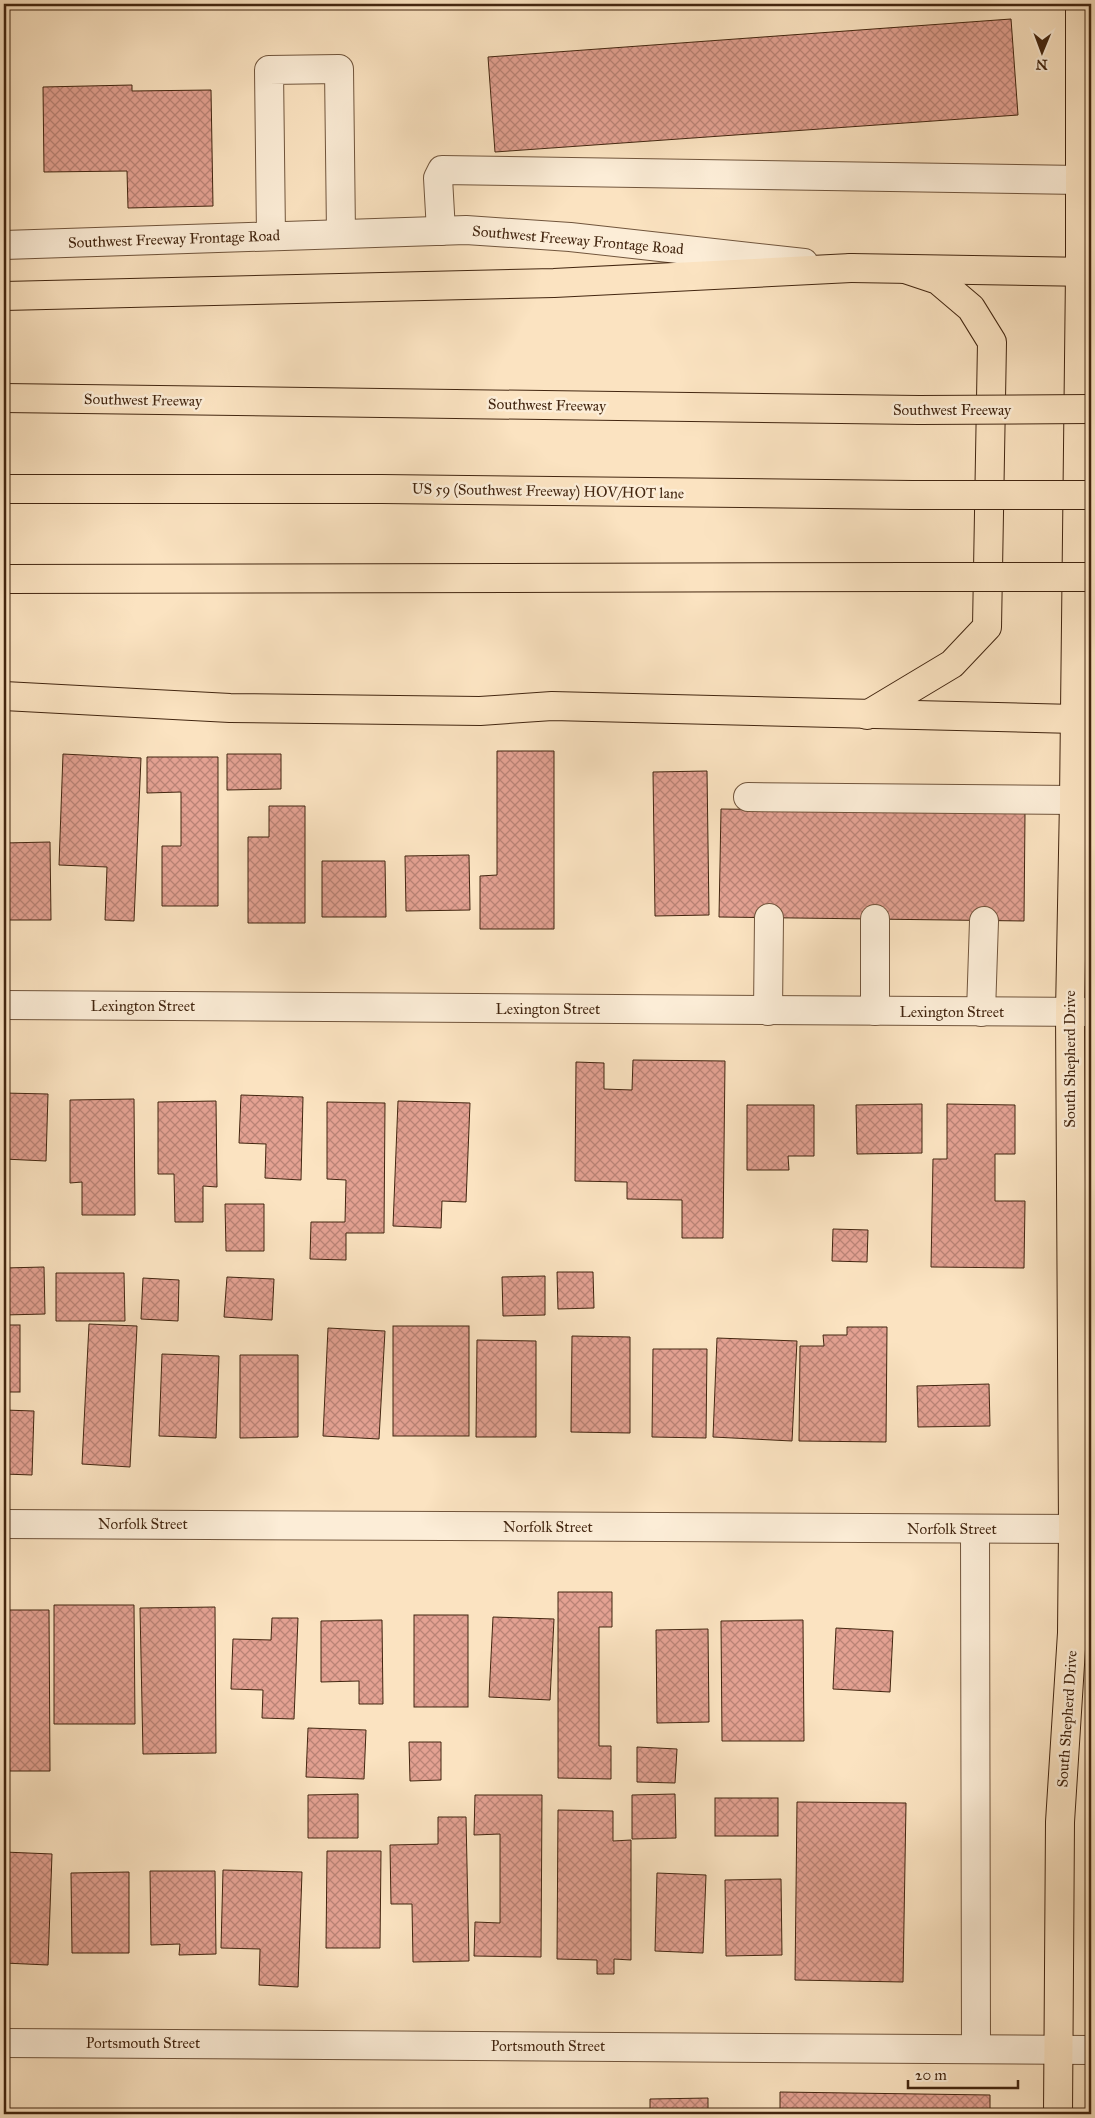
<svg xmlns="http://www.w3.org/2000/svg" width="1095" height="2118" viewBox="0 0 1095 2118" font-family="'IM FELL Great Primer',serif">
  <defs>
    <pattern id="building-cross-hatch" width="8" height="8" patternUnits="userSpaceOnUse" patternTransform="scale(1.25)"><rect width="8" height="8" fill="#e3a192"/><path d="M0 0l8 8M0 8l8-8" fill="none" stroke="#ba8376"/></pattern>
  </defs>
  <rect width="100%" height="100%" fill="#fbe3c1"/>
  <filter id="stains"><feTurbulence type="fractalNoise" baseFrequency=".004" numOctaves="4"/><feColorMatrix values="0 0 0 0 .2 0 0 0 0 .09 0 0 0 0 .02 0 0 0 .5 -.17"/></filter>
  <radialGradient id="worn" r=".72"><stop offset=".6" stop-color="#630" stop-opacity="0"/><stop offset="1" stop-color="#630" stop-opacity=".3"/></radialGradient>
  <g fill="url(#building-cross-hatch)" stroke="#432610">
    <polygon points="1011,19 1018,115 495,152 488,57"/>
    <polygon points="132,85 132,91 211,90 213,206 128,208 127,171 44,172 43,87"/>
    <polygon points="497,751 554,751 554,929 480,929 480,876 497,875"/>
    <polygon points="63,754 141,758 134,921 105,920 107,867 59,865"/>
    <polygon points="227,754 281,754 281,789 227,790"/>
    <polygon points="147,757 218,757 218,906 162,906 162,846 181,846 181,792 147,793"/>
    <polygon points="707,771 709,915 655,916 653,772"/>
    <polygon points="269,806 305,806 305,923 248,923 248,837 269,837"/>
    <polygon points="721,809 1025,813 1024,921 719,917"/>
    <polygon points="50,842 51,920 4,920 4,843"/>
    <polygon points="469,855 470,910 406,911 405,856"/>
    <polygon points="322,861 385,861 386,917 322,917"/>
    <polygon points="633,1060 725,1061 723,1238 682,1238 682,1200 627,1199 627,1182 575,1181 576,1062 604,1063 604,1089 632,1090"/>
    <polygon points="4,1093 48,1094 46,1161 4,1159"/>
    <polygon points="241,1095 303,1097 301,1180 265,1178 266,1144 239,1143"/>
    <polygon points="134,1099 135,1215 82,1215 82,1182 70,1183 70,1100"/>
    <polygon points="216,1101 217,1187 203,1186 203,1222 175,1222 174,1174 158,1174 158,1102"/>
    <polygon points="398,1101 470,1103 466,1202 442,1201 441,1228 393,1226"/>
    <polygon points="327,1102 385,1103 384,1233 346,1233 346,1260 310,1259 311,1222 345,1222 346,1180 327,1179"/>
    <polygon points="922,1104 922,1153 857,1154 856,1105"/>
    <polygon points="947,1104 1015,1105 1015,1154 995,1154 995,1201 1025,1201 1024,1268 931,1267 933,1159 947,1159"/>
    <polygon points="747,1105 814,1105 814,1156 788,1156 789,1170 747,1170"/>
    <polygon points="225,1204 264,1204 264,1251 226,1251"/>
    <polygon points="833,1229 868,1230 867,1262 832,1261"/>
    <polygon points="44,1267 45,1314 4,1315 4,1268"/>
    <polygon points="557,1272 593,1272 594,1308 558,1309"/>
    <polygon points="56,1273 124,1273 125,1321 56,1321"/>
    <polygon points="545,1276 545,1315 503,1316 502,1277"/>
    <polygon points="227,1277 274,1279 272,1320 224,1317"/>
    <polygon points="143,1278 179,1280 178,1321 141,1319"/>
    <polygon points="89,1324 137,1326 130,1467 82,1464"/>
    <rect x="4" y="1325" width="16" height="67"/>
    <rect x="393" y="1326" width="76" height="110"/>
    <polygon points="847,1327 887,1327 886,1442 799,1441 800,1346 824,1346 823,1335 847,1335"/>
    <polygon points="328,1328 385,1331 379,1439 323,1436"/>
    <polygon points="572,1336 630,1337 630,1433 571,1432"/>
    <polygon points="717,1338 797,1341 792,1441 713,1437"/>
    <polygon points="477,1340 536,1341 536,1437 476,1437"/>
    <polygon points="653,1349 707,1349 706,1438 652,1437"/>
    <polygon points="162,1354 219,1356 216,1438 159,1436"/>
    <polygon points="240,1355 298,1355 298,1437 240,1438"/>
    <polygon points="989,1384 990,1426 918,1427 917,1386"/>
    <polygon points="4,1410 34,1411 32,1475 4,1474"/>
    <polygon points="558,1592 612,1592 612,1627 599,1627 599,1746 611,1746 611,1779 558,1778"/>
    <polygon points="54,1605 134,1605 135,1724 54,1724"/>
    <polygon points="215,1607 216,1753 143,1754 140,1608"/>
    <polygon points="4,1610 49,1610 50,1771 9,1771 9,1733 4,1733"/>
    <rect x="414" y="1615" width="54" height="92"/>
    <polygon points="493,1617 554,1619 550,1700 489,1697"/>
    <polygon points="272,1618 298,1618 294,1719 262,1718 263,1690 231,1689 233,1639 271,1640"/>
    <polygon points="382,1620 383,1704 359,1704 359,1681 321,1682 321,1621"/>
    <polygon points="803,1620 804,1741 722,1741 721,1621"/>
    <polygon points="836,1628 893,1631 890,1692 833,1689"/>
    <polygon points="708,1629 709,1722 657,1723 656,1630"/>
    <polygon points="308,1728 366,1730 364,1779 306,1777"/>
    <polygon points="409,1742 441,1742 441,1780 410,1781"/>
    <polygon points="637,1747 677,1749 675,1783 637,1782"/>
    <polygon points="358,1794 358,1838 308,1838 308,1795"/>
    <polygon points="675,1794 676,1838 632,1839 632,1795"/>
    <polygon points="475,1795 542,1795 541,1957 474,1956 475,1922 500,1923 500,1834 474,1835"/>
    <rect x="715" y="1798" width="63" height="38"/>
    <polygon points="797,1802 906,1803 903,1982 795,1980"/>
    <polygon points="558,1810 613,1811 613,1841 631,1840 631,1960 614,1959 614,1974 597,1974 597,1960 557,1959"/>
    <polygon points="438,1817 466,1817 469,1961 413,1962 412,1904 391,1904 390,1845 438,1844"/>
    <polygon points="327,1851 381,1851 380,1948 326,1948"/>
    <polygon points="4,1852 52,1854 48,1965 4,1963"/>
    <polygon points="223,1870 302,1872 298,1987 259,1985 260,1949 221,1948"/>
    <polygon points="150,1871 215,1871 216,1954 179,1955 180,1944 151,1945"/>
    <polygon points="129,1872 129,1953 72,1953 71,1873"/>
    <polygon points="657,1873 706,1875 703,1953 655,1951"/>
    <polygon points="781,1879 782,1955 726,1956 725,1880"/>
    <polygon points="780,2092 990,2095 990,2114 780,2114"/>
    <polygon points="708,2098 708,2114 650,2114 650,2099"/>
  </g>
  <g fill="none" stroke-linecap="round" stroke-linejoin="round">
    <g stroke="#71553c" stroke-width="30">
      <g id="minor">
        <polyline points="441,231 438,178 442,170 1080,180"/>
        <polyline points="271,236 269,70 339,69 341,234"/>
        <polyline points="4,245 466,230 570,237 804,263"/>
        <polyline points="748,797 1074,800"/>
        <polyline points="4,1005 1091,1012"/>
        <polyline points="768,1011 769,918"/>
        <polyline points="875,1011 875,919"/>
        <polyline points="981,1012 984,921"/>
        <polyline points="4,1524 1091,1529"/>
        <polyline points="975,1529 976,2049"/>
        <polyline points="4,2043 1091,2050"/>
      </g>
    </g>
    <g stroke="#432610" stroke-width="30">
      <g id="major">
        <polyline points="851,268 1091,272"/>
        <polyline points="1058,2114 1060,1822 1072,1633 1073,1529 1070,1012 1074,800 1080,272 1080,4"/>
      </g>
    </g>
    <g stroke="#432610" stroke-width="30">
      <g id="highway">
        <polyline points="4,296 554,283 851,268"/>
        <polyline points="4,398 919,410"/>
        <polyline points="4,489 382,489 912,495"/>
        <polyline points="4,579 915,577"/>
        <polyline points="4,696 230,708 480,711 552,706 1075,719"/>
        <polyline points="867,715 952,664 987,627 992,342 971,308 938,280 905,269"/>
      </g>
    </g>
    <use href="#minor" stroke="#fcedd7" stroke-width="28"/>
    <use href="#major" stroke="#fbe3c1" stroke-width="28"/>
    <use href="#highway" stroke="#fbe3c1" stroke-width="28"/>
    <g stroke="#432610" stroke-width="30" stroke-linecap="butt">
      <g id="highway-bridge">
        <polyline points="919,410 1091,409"/>
        <polyline points="912,495 1091,495"/>
        <polyline points="915,577 1091,577"/>
      </g>
    </g>
    <use href="#highway-bridge" stroke="#fbe3c1" stroke-width="28"/>
  </g>
  <g text-anchor="middle" dominant-baseline="central" stroke-width="5" stroke-linejoin="round" paint-order="stroke">
    <g font-size="15" fill="#432610" stroke="#fcedd7">
      <text transform="translate(174 239) rotate(-2)">Southwest Freeway Frontage Road</text>
      <text transform="translate(578 240) rotate(5)">Southwest Freeway Frontage Road</text>
      <text transform="translate(143 400) rotate(1)">Southwest Freeway</text>
      <text transform="translate(547 405) rotate(1)">Southwest Freeway</text>
      <text x="952" y="410">Southwest Freeway</text>
      <text transform="translate(548 491) rotate(1)">US 59 (Southwest Freeway) HOV/HOT lane</text>
      <text x="143" y="1006">Lexington Street</text>
      <text x="548" y="1009">Lexington Street</text>
      <text x="952" y="1012">Lexington Street</text>
      <text transform="translate(1070 1059) rotate(-90)">South Shepherd Drive</text>
      <text x="143" y="1524">Norfolk Street</text>
      <text x="548" y="1527">Norfolk Street</text>
      <text x="952" y="1529">Norfolk Street</text>
      <text transform="translate(1067 1719) rotate(-86)">South Shepherd Drive</text>
      <text x="143" y="2043">Portsmouth Street</text>
      <text x="548" y="2046">Portsmouth Street</text>
    </g>
  </g>
  <rect width="1095" height="2118" fill="none" stroke="#fbe3c1" stroke-width="20"/>
  <rect x="5" y="5" width="1085" height="2108" fill="none" stroke="#432610" stroke-width="2.5"/>
  <rect x="10" y="10" width="1075" height="2098" fill="none" stroke="#432610"/>
  <g transform="translate(1042 52) rotate(181)" stroke="#fcedd7" stroke-width="4" paint-order="stroke">
  <path d="M0-4L9 19L0 12L-9 19Z" fill="#432610"/>
  <text y="-8" font-size="14" font-weight="bold" text-anchor="middle" fill="#432610">N</text>
  </g>
  <path d="M908 2080v8h110v-8" fill="none" stroke="#432610" stroke-width="2.5"/>
  <text x="915" y="2080" font-size="15" fill="#432610" stroke="#fcedd7" stroke-width="4" paint-order="stroke">20 m</text>
  <rect width="100%" height="100%" filter="url(#stains)"/>
  <rect width="100%" height="100%" fill="url(#worn)"/>
</svg>
